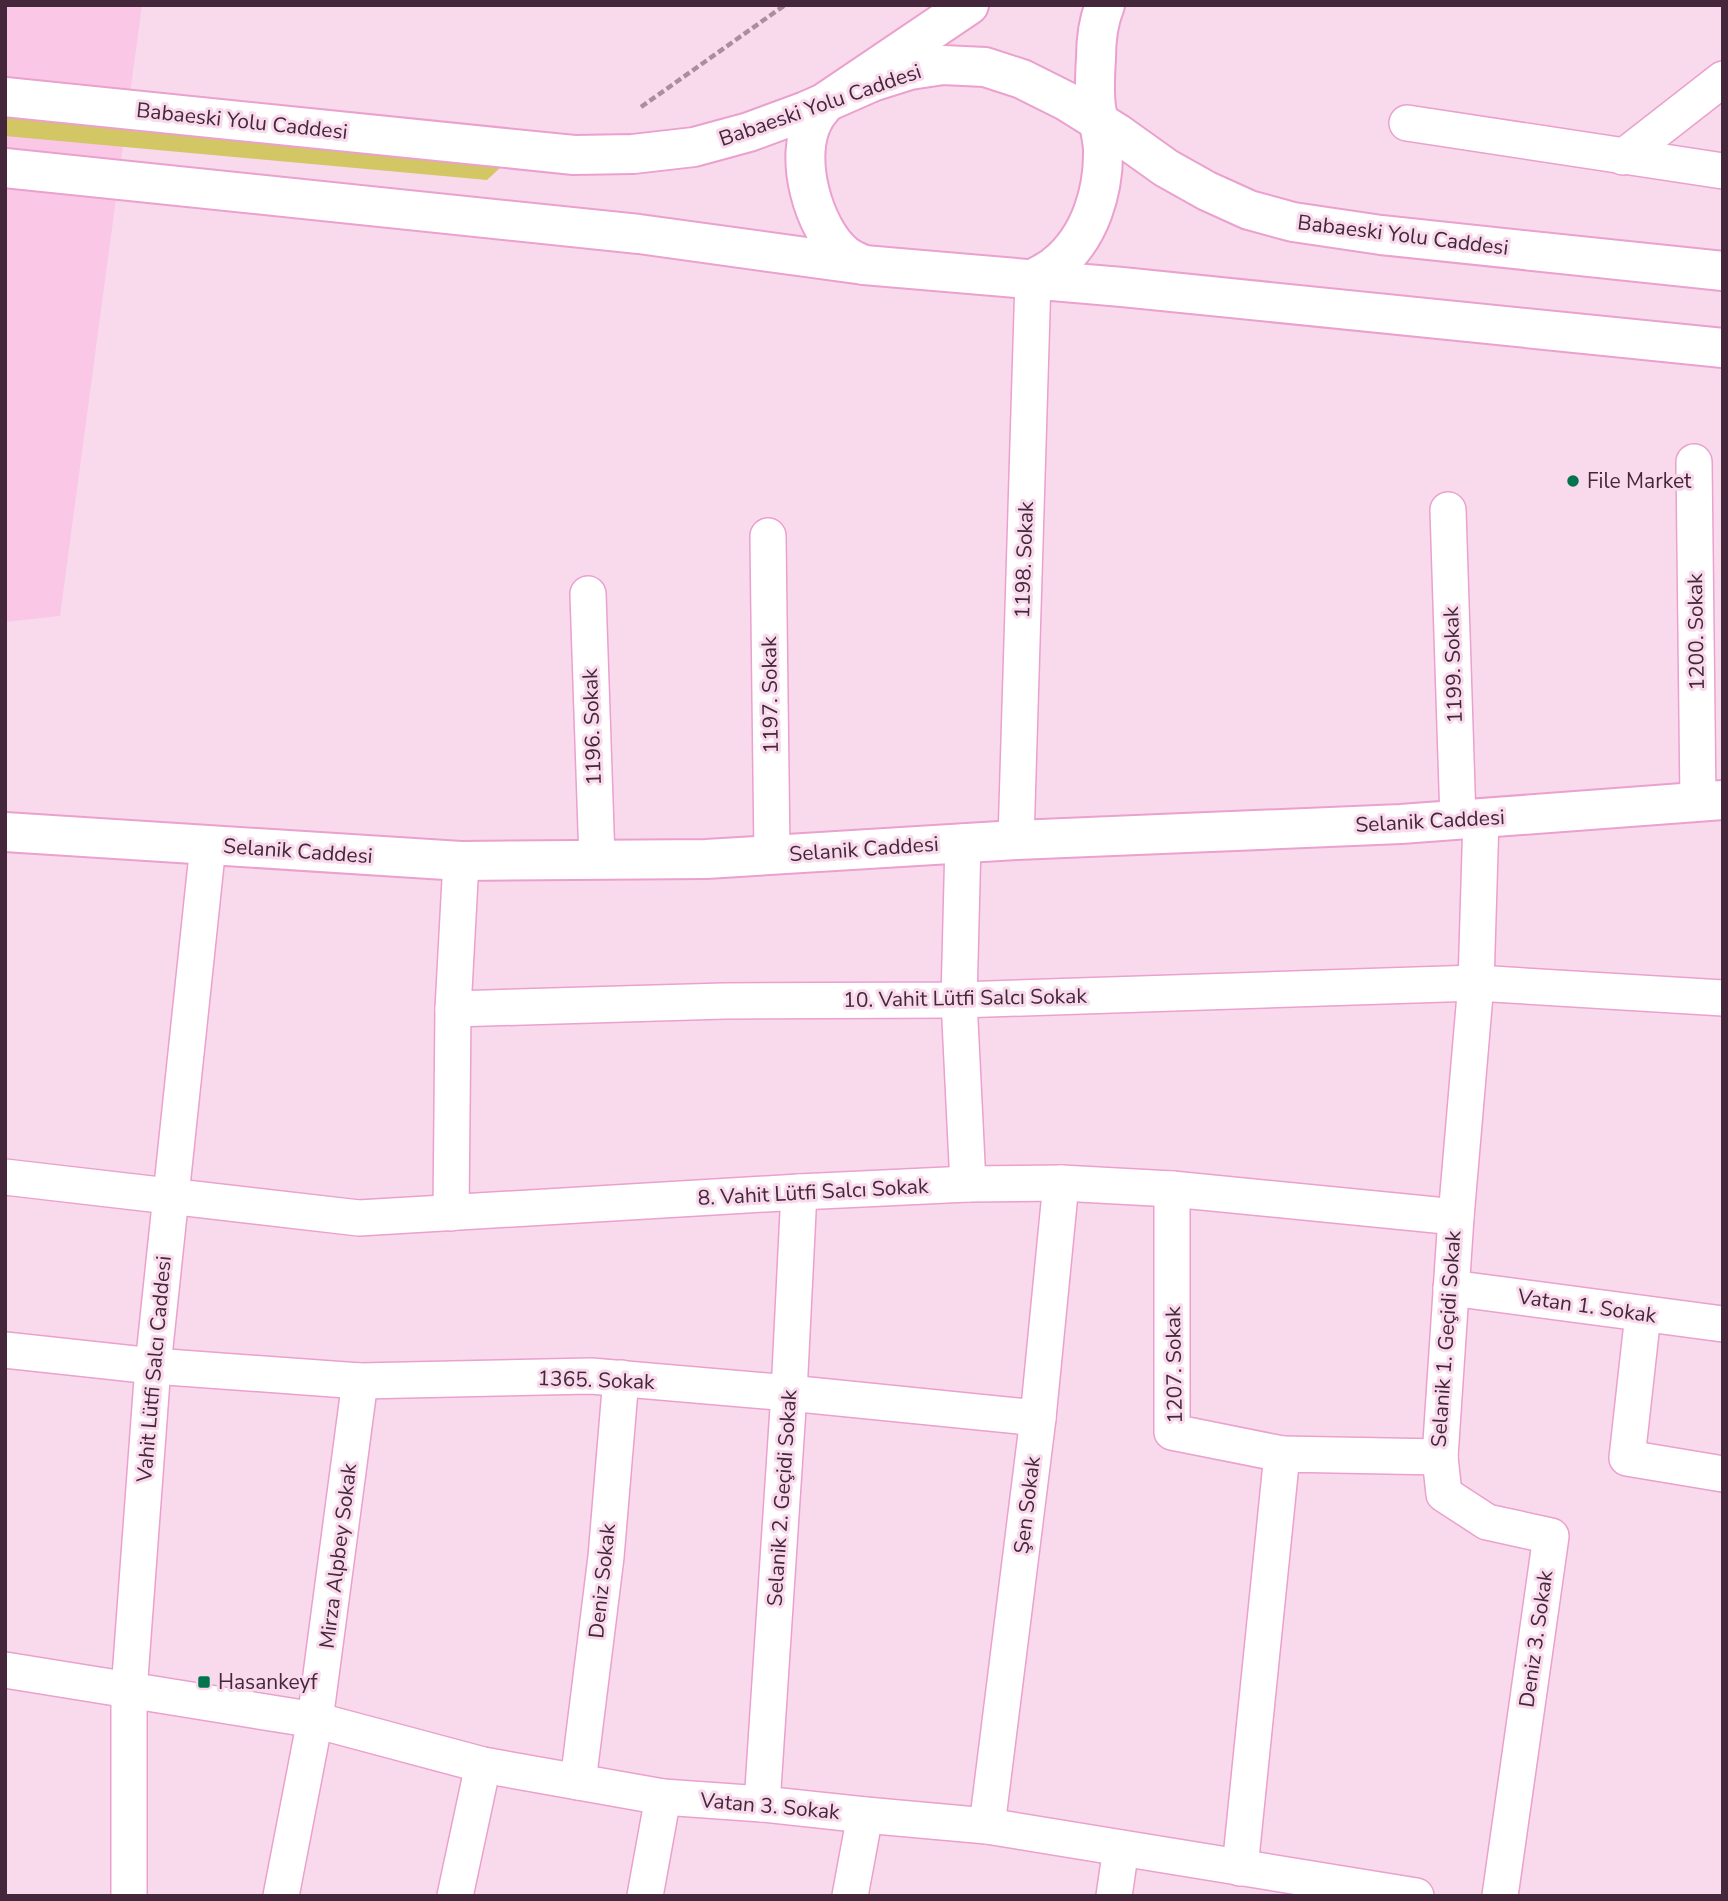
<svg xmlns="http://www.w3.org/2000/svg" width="1728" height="1901" viewBox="0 0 1728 1901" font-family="'Nunito Sans',sans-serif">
  <rect width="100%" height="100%" fill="#f9daec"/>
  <polygon fill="#fac8e6" points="5,5 142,5 60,616 5,622"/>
  <polygon fill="#d3c665" points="5,114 502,166 487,180 5,136"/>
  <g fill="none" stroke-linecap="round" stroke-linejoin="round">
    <g stroke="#eaa1ce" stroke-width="38">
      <g id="street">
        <polyline points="1407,123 1723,171"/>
        <polyline points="1623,157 1723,79"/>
        <polyline points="1694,462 1698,802"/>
        <polyline points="1448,510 1458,820"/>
        <polyline points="768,536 772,854"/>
        <polyline points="588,594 597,860"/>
        <polyline points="1016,840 1033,279"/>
        <polyline points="963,842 959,1000 968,1184"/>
        <polyline points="453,1009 724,1001 959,1000 1476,983 1723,998"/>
        <polyline points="5,1177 359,1218 799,1192 968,1184 1061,1183 1172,1189 1456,1217"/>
        <polyline points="1172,1189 1172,1432 1282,1454"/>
        <polyline points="451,1213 453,1009 461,861"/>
        <polyline points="1451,1288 1723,1324"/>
        <polyline points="1643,1314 1627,1458 1723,1474"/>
        <polyline points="5,1350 153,1366 360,1381 591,1376 789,1393 1038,1418"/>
        <polyline points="1440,1457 1444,1494 1487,1522 1551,1536 1500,1896"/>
        <polyline points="5,1670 315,1720 483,1765 663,1797 762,1804 865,1815 987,1826 1416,1896"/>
        <polyline points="578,1782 606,1557 621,1378"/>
        <polyline points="762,1804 789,1393 799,1192"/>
        <polyline points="987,1826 1038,1418 1061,1183"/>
        <polyline points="1240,1868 1282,1454 1440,1457 1456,1217 1476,983 1481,819"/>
        <polyline points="129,1896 129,1691 153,1366 208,845"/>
        <polyline points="281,1896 315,1720 360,1381"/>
        <polyline points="455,1896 483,1765"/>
        <polyline points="645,1896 663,1797"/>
        <polyline points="850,1896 865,1815"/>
        <polyline points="1114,1896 1121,1848"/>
      </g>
    </g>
    <g stroke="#eaa1ce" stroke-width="42">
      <polyline id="secondary" points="5,832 461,861 706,859 1016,840 1401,824 1723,800"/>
    </g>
    <g stroke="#eaa1ce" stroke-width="42">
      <g id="highway">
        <polyline points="5,97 574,155 633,154 694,147 749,132 806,111 872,82 910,70 943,65 985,67 1022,79 1066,101 1117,133 1166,168 1207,191 1249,210 1293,222 1381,235 1723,271"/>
        <polyline points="5,168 639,234 864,265 1122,287 1723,348"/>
        <path d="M 864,265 C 857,262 850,259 845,255 C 813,229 793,156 814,119 C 817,113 823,107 827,101 L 969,5"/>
        <path d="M 1033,279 C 1040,275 1049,271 1056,265 C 1090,238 1104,191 1103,149 C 1102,135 1098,121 1096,107 C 1094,91 1095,74 1096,58 C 1096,41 1098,22 1105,5"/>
      </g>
    </g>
    <polyline stroke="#ab8da0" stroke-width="4.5" stroke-dasharray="7 3.5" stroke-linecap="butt" points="641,107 785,5"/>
    <use href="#street" stroke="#fff" stroke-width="35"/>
    <use href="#secondary" stroke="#fff" stroke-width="38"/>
    <use href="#highway" stroke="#fff" stroke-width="38"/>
  </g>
  <g fill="#01744e" stroke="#f9daec" stroke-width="2.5">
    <circle cx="1573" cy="481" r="7"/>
    <rect x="197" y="1675" width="14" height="14" rx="3.5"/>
  </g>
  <g text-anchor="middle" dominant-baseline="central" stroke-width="6" stroke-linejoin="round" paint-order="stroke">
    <g font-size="21" fill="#44273a" stroke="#f9daec">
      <text transform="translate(820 105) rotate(-19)">Babaeski Yolu Caddesi</text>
      <text transform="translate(242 121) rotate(6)">Babaeski Yolu Caddesi</text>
      <text transform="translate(1403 235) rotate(7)">Babaeski Yolu Caddesi</text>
      <text transform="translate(1024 560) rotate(-88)">1198. Sokak</text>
      <text transform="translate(1696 632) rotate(-91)">1200. Sokak</text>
      <text transform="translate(1453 665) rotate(-92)">1199. Sokak</text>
      <text transform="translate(770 695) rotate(-91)">1197. Sokak</text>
      <text transform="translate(592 727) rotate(-92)">1196. Sokak</text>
      <text transform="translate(1430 821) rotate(-3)">Selanik Caddesi</text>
      <text transform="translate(864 849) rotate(-4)">Selanik Caddesi</text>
      <text transform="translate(298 851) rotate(4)">Selanik Caddesi</text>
      <text transform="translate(965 998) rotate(-1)">10. Vahit Lütfi Salcı Sokak</text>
      <text transform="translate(813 1192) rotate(-3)">8. Vahit Lütfi Salcı Sokak</text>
      <text transform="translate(1587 1306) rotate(8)">Vatan 1. Sokak</text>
      <text transform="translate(1446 1339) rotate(-86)">Selanik 1. Geçidi Sokak</text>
      <text transform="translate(1174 1365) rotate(-91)">1207. Sokak</text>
      <text transform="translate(154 1369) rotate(-85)">Vahit Lütfi Salcı Caddesi</text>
      <text transform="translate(596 1380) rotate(2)">1365. Sokak</text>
      <text transform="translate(782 1498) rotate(-86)">Selanik 2. Geçidi Sokak</text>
      <text transform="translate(1027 1505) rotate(-83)">Şen Sokak</text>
      <text transform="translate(338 1556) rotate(-83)">Mirza Alpbey Sokak</text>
      <text transform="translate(602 1581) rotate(-84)">Deniz Sokak</text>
      <text transform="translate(1536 1639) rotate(-82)">Deniz 3. Sokak</text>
      <text transform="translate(770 1806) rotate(5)">Vatan 3. Sokak</text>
    </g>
    <g font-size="21" fill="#44273a" stroke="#f9daec" text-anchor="start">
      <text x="1587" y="481">File Market</text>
      <text x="218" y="1682">Hasankeyf</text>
    </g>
  </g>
  <rect width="1728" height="1901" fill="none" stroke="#44273a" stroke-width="14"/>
</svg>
